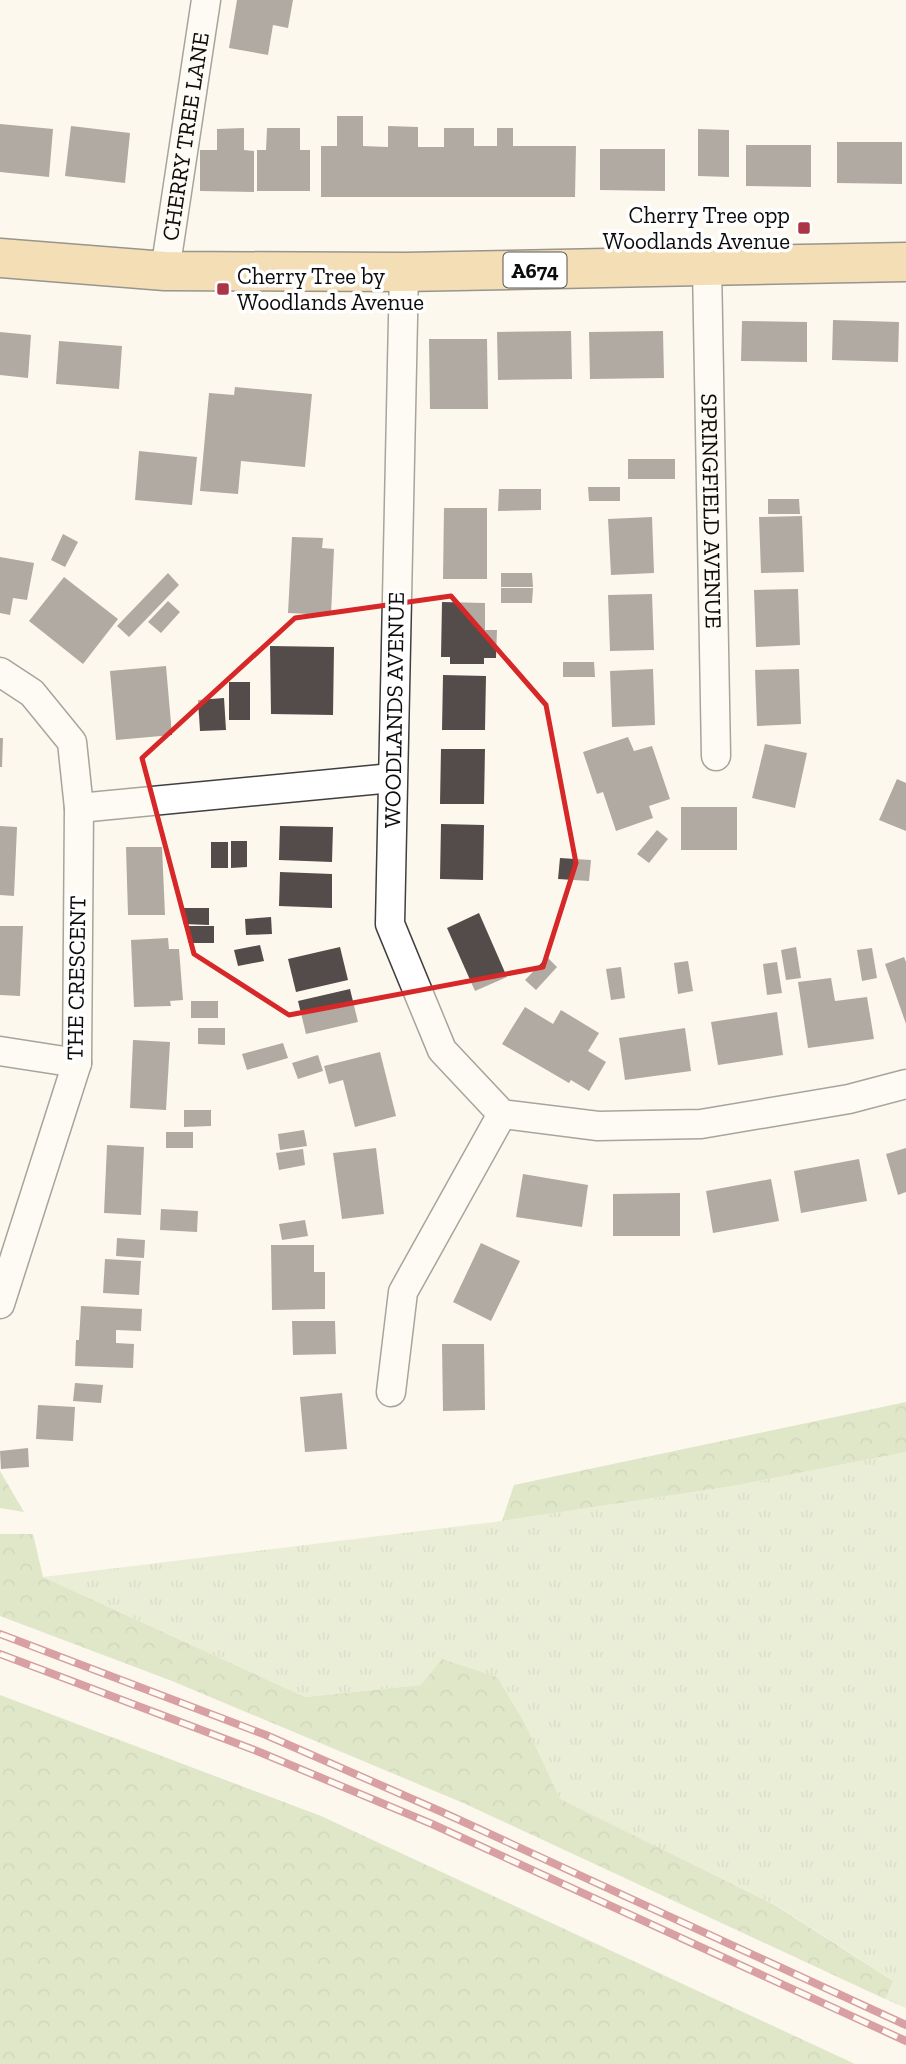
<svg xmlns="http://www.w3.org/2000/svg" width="906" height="2064" viewBox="0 0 906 2064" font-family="'Zilla Slab',serif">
  <defs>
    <pattern id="grass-tufts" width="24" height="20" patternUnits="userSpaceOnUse" patternTransform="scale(1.75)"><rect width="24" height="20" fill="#d4e3bb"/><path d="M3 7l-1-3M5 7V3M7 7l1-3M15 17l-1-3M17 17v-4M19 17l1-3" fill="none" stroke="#b5c2a0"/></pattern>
    <pattern id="forest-crowns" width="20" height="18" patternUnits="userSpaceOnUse" patternTransform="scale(1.75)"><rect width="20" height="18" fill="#bad29c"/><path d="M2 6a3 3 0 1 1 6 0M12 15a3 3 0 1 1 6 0" fill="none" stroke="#9fb385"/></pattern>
  </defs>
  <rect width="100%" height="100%" fill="#fdf8ed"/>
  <polygon fill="url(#grass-tufts)" points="906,1452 906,2008 885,1999 892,1980 776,1905 559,1799 525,1724 421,1685 305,1697 43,1577 502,1521 733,1486"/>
  <g fill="url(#forest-crowns)">
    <polygon points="906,1402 906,1452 733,1486 502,1521 514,1485"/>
    <polygon points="0,1471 24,1512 0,1508"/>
    <polygon points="0,1534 33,1534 43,1577 305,1697 421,1685 442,1659 497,1677 525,1724 560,1799 775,1905 893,1981 885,1999 461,1802 172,1681 0,1616"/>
    <polygon points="0,1695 321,1816 855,2064 0,2064"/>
  </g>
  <g fill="#534c4a">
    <polygon points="237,0 293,0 288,28 273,25 268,55 229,48"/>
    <polygon points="337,116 363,116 363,146 388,147 388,126 418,127 418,147 444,147 444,128 474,128 474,146 497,146 497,128 513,128 513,146 576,146 575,197 321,197 321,146 337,146"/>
    <polygon points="0,124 53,129 49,177 0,172"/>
    <polygon points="71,126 130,133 125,183 65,176"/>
    <polygon points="244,128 244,150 254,151 254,192 200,191 200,150 217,150 217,129"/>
    <polygon points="267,128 300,128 300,150 310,150 310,191 257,191 257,150 266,150"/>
    <polygon points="698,129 729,130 729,177 698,176"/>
    <polygon points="837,142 902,142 902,184 837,183"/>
    <polygon points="746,145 811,145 811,187 746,186"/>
    <polygon points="600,149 665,149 665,191 600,190"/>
    <polygon points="833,320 899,322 898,362 832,360"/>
    <polygon points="742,321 807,322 807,362 741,361"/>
    <polygon points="571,331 572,379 498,380 497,332"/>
    <polygon points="663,331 664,378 590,379 589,332"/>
    <polygon points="0,332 31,335 28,378 0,375"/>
    <polygon points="429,339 487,339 488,409 430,409"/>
    <polygon points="59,341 122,346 119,389 56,384"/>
    <polygon points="235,387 312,394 305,467 241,461 238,494 200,491 209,393 234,395"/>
    <polygon points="139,451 197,457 192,505 135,500"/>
    <rect x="628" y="459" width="47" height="20"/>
    <polygon points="588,487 620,487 620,501 589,501"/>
    <polygon points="499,489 541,489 541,510 498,511"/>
    <polygon points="768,499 799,499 800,514 768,514"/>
    <polygon points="444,508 487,508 487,579 443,579"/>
    <polygon points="802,516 804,572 761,573 759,517"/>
    <polygon points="652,517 654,573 611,575 608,519"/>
    <polygon points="63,534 78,542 65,567 51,560"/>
    <polygon points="292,537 323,538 322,548 334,549 331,615 288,613"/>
    <polygon points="0,557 34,563 27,600 13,598 10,615 0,613"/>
    <polygon points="168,573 179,585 129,637 117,626"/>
    <polygon points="501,573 532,573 533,587 501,587"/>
    <polygon points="64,577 118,619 83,664 29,621"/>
    <polygon points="501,588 533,588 532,603 501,603"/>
    <polygon points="798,589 800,645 756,647 754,590"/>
    <polygon points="652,594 654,650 610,651 608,595"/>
    <polygon points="168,601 180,612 161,633 148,622"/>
    <polygon points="442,602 485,603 485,630 497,630 496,658 484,658 484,664 450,664 450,657 441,657"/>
    <polygon points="270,646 334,647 333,715 271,714"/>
    <polygon points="563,662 594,662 595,677 563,677"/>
    <polygon points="166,666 172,735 116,740 110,671"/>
    <polygon points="653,669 655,725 612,727 610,671"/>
    <polygon points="799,669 801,724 757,726 755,670"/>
    <polygon points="443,675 486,676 485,730 442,730"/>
    <rect x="229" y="682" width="21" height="38"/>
    <polygon points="224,698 226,730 200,731 198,700"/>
    <polygon points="628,737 634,751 652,746 670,799 649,806 653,818 616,831 603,792 597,794 583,752"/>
    <polygon points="0,738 3,738 2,767 0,767"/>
    <polygon points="765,744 807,753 795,808 752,798"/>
    <polygon points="441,749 485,749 484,804 440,804"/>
    <polygon points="897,779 906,783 906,831 879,820"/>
    <rect x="681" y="807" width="56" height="43"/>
    <polygon points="441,824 484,825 483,880 440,879"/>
    <polygon points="0,826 17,827 14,896 0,895"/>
    <polygon points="280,826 333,827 332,862 279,860"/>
    <polygon points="657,830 668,839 649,863 637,854"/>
    <polygon points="231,841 247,841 247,867 231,868"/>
    <rect x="211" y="842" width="17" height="26"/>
    <polygon points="126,847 162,847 165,915 128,915"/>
    <polygon points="560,858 591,860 589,881 558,879"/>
    <polygon points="280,872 332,874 332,908 279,906"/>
    <polygon points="183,908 209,908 209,925 183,924"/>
    <polygon points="479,913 507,977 475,991 447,928"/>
    <polygon points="271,917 272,934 246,935 245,919"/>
    <polygon points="0,926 23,926 20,996 0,995"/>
    <rect x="188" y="926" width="26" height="17"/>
    <polygon points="168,938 169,949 179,949 183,1000 170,1001 171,1006 134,1007 131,940"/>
    <polygon points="260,945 264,961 238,966 234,950"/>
    <polygon points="340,947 348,980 296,992 288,959"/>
    <polygon points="796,947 801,978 786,980 781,950"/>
    <polygon points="872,948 877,978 862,981 857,950"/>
    <polygon points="547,957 557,967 536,990 525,980"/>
    <polygon points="904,957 906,962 906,1024 885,964"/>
    <polygon points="688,961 693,991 678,994 674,963"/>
    <polygon points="777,962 782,993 767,995 763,964"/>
    <polygon points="621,967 625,998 611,1000 606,969"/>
    <polygon points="831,978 835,1001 867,997 874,1039 808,1048 798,982"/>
    <polygon points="350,989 358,1022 306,1034 298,1001"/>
    <rect x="191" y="1001" width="27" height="17"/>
    <polygon points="525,1007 553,1024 561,1010 599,1033 588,1051 606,1062 589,1091 571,1080 569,1083 502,1044"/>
    <polygon points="777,1012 783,1055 718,1065 711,1022"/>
    <polygon points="198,1028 225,1028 225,1045 198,1044"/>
    <polygon points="685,1028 691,1071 625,1080 619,1038"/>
    <polygon points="133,1040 170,1042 166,1110 130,1108"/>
    <polygon points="283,1043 288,1058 247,1070 242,1054"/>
    <polygon points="380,1052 396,1116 355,1127 343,1080 329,1084 324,1066"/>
    <polygon points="318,1055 323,1071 298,1079 292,1063"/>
    <polygon points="184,1110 211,1110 211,1126 184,1127"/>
    <polygon points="304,1130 307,1146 280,1150 278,1134"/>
    <rect x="166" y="1132" width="27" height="16"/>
    <polygon points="107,1145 144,1147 141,1215 104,1213"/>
    <polygon points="376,1148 384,1214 342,1219 333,1153"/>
    <polygon points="906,1148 906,1192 898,1195 886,1154"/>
    <polygon points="303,1149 305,1165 279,1170 276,1153"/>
    <polygon points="859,1159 867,1201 801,1213 794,1171"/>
    <polygon points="523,1174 588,1185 582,1227 516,1217"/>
    <polygon points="771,1179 779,1221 713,1233 706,1191"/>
    <polygon points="680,1193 680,1236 613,1236 613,1194"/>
    <polygon points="161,1209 198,1211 197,1232 160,1230"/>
    <polygon points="305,1220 308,1236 282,1240 279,1224"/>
    <polygon points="117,1238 145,1240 144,1258 116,1256"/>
    <polygon points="481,1243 520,1261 491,1321 453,1302"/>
    <polygon points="271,1245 314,1245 314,1272 325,1272 325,1309 272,1310"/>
    <polygon points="105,1259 141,1261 139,1295 103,1293"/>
    <polygon points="81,1306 142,1309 141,1331 116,1330 116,1343 134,1344 133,1368 75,1366 76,1340 79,1340"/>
    <polygon points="292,1321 335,1321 336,1354 293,1355"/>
    <polygon points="442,1344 484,1344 485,1410 443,1411"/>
    <polygon points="75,1383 103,1385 101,1403 73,1401"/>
    <polygon points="342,1393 347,1449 305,1452 300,1397"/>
    <polygon points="38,1405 75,1407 73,1441 36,1439"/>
    <polygon points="28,1448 29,1467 1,1469 0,1451"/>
  </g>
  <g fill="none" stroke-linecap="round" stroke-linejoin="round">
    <g stroke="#3f3f3f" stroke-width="31">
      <g id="minor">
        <path id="s1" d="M 707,266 L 716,756"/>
        <path id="s2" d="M 165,271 L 206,0"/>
        <polyline points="404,272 390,924 442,1050 502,1114 598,1126 701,1124 849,1099 906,1084"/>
        <polyline points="0,672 32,693 72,742 79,808 77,1063 0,1304"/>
        <polyline points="79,808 392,778"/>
        <polyline points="0,1051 77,1063"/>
        <polyline points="391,1392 403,1292 502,1114"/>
      </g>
    </g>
    <g stroke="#1d1d1d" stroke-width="41">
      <polyline id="primary" points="0,258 165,271 404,272 906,262"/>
    </g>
    <use href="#minor" stroke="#fff" stroke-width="28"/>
    <use href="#primary" stroke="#e8bf72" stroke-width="38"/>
    <g stroke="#ab3547" stroke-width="8">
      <g id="rail">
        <polyline points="0,1634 266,1735 442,1812 906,2025"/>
        <polyline points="0,1654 257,1751 432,1824 906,2041"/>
      </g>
    </g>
    <use href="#rail" stroke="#fff" stroke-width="5" stroke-dasharray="16" stroke-linecap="butt"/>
  </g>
  <path d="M0 0H906V2064H0ZM 451,596 L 546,705 L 576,863 L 543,967 L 289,1015 L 194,954 L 142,758 L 295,618 Z" fill="#fdf8ed" fill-opacity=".55" fill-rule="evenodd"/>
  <path fill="none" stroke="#d62828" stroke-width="5" stroke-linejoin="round" d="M 451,596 L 546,705 L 576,863 L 543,967 L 289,1015 L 194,954 L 142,758 L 295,618 Z"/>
  <g fill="#ab3547" stroke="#fff" stroke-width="2.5">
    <rect x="797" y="221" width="14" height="14" rx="3.5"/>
    <rect x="216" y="282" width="14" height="14" rx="3.5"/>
  </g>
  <g text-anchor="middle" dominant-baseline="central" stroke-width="7" stroke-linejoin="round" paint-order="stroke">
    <rect fill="#fff" stroke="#555" stroke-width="2" x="503.5" y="252.5" width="63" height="35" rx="5"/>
    <g font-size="21" font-weight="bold" fill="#0c0c0c">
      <text x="535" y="270">A674</text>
    </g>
    <g font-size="23" fill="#0c0c0c" stroke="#fff">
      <text stroke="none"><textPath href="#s2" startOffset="136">CHERRY TREE LANE</textPath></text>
      <text stroke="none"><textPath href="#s1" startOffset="245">SPRINGFIELD AVENUE</textPath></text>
      <text transform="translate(394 710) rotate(-89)">WOODLANDS AVENUE</text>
      <text transform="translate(76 978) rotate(-89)">THE CRESCENT</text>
    </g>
    <g font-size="23" fill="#0c0c0c" stroke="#fff" text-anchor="end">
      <text x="790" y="215">Cherry Tree opp<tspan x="790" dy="26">Woodlands Avenue</tspan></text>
      <text x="237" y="276" text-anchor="start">Cherry Tree by<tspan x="237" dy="26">Woodlands Avenue</tspan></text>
    </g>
  </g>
</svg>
